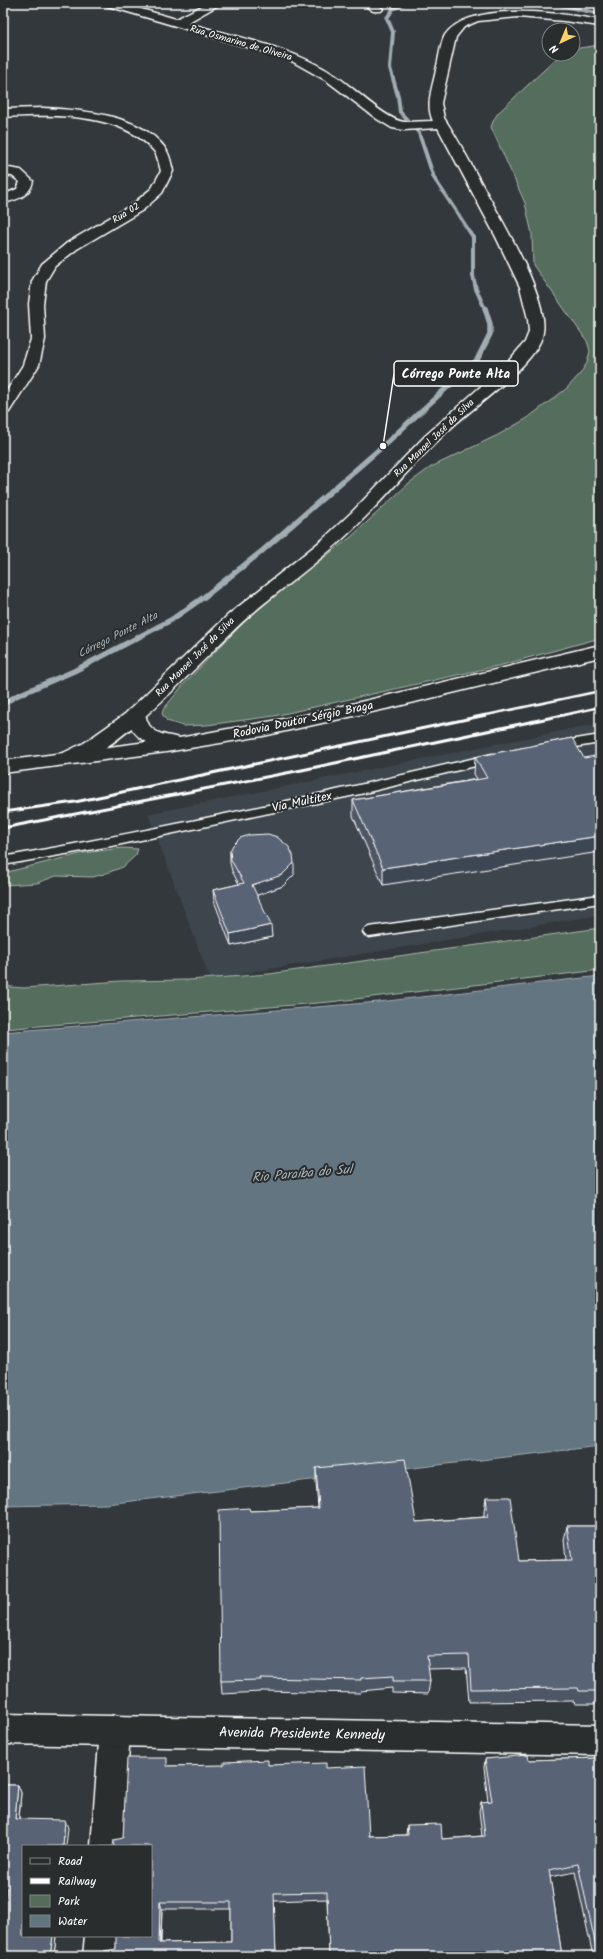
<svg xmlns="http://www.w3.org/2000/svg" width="603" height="1959" viewBox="0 0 603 1959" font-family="Kalam,sans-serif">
  <rect width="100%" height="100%" fill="#33383c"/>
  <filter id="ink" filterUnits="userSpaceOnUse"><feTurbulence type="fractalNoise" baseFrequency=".025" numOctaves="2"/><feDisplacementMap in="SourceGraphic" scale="8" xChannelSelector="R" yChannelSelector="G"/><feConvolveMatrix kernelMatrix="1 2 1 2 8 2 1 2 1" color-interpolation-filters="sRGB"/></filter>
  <g filter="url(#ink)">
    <polygon fill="#3e454d" points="600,723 600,915 210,979 148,814"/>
    <g fill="#546d5b" stroke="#aab6ad">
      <polygon points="600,45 600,638 502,665 274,716 207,725 183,726 167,721 162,714 163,710 183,685 244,622 276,594 351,537 409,483 431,467 498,435 526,419 566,389 580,374 587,363 590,351 587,341 533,265 532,234 525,203 491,127 494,119 499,112 559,56 562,54 573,54 573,49"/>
      <polygon points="122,848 138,849 136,855 123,867 104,874 93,877 56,876 37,883 3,885 3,873 84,853"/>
      <polygon points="600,928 600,970 330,1002 3,1029 3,984 11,987 24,988 121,981 189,980 269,974"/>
    </g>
    <polygon fill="#627581" stroke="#a1acb3" points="600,976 600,1446 107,1504 3,1506 3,1032 379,1002"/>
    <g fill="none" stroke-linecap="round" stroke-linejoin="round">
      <g stroke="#a1acb3" stroke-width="4">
        <polyline points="405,3 393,9 387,18 393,32 390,68 398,96 400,112 419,133 434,178 473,237 473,276 476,289 485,309"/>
        <polyline points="552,3 600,14"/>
      </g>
      <polyline stroke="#a1acb3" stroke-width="5.5" points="3,704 16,696 74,671 171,620 204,597 261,552 383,446 477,360 490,334 490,324 485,308"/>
      <g stroke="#fff" stroke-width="3">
        <g id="lane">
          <polygon points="600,735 600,743 558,750 552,746 558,742"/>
          <path d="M 492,754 L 496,755 L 498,758 L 496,761 L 360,794 L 117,845 L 3,865 L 3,857 C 167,828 330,793 492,754 Z"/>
          <polygon points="600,895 600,903 369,937 365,935 363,932 365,929 369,927"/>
        </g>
      </g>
      <g stroke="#fff" stroke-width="3">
        <g id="street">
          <path d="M 103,3 L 120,3 L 176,19 L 208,3 L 222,3 L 187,23 C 236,37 293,47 336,76 C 353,87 386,120 404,122 L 433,121 C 425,105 433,86 436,70 C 439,60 440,44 445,35 C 470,0 561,13 600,20 L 600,26 L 564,21 L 518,17 L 478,21 L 464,27 L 456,37 L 441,103 L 444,118 C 459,140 471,165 484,188 C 501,219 549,298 543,332 C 539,363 474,406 451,428 C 415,461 384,500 348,534 C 317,564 281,588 248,617 C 215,645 102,775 61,764 L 58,759 L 61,754 L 84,743 L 125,714 L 228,615 L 322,540 L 352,512 L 425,436 L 506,364 L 525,342 L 529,332 L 528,319 L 520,287 L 496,237 L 438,128 L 404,130 L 392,128 L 377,119 L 327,81 L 288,59 L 104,5 Z"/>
          <polygon points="362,3 375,3 383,9 381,11 373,11"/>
          <path d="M 43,108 C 81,110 140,114 165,148 C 170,155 171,163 173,171 L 162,193 L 143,210 L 77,249 L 55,266 L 46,281 L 43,304 L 45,339 L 39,365 L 9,412 L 3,414 L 3,397 L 23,365 L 31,339 L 29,304 L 32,281 L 42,264 L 67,243 L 133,204 L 152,188 L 161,171 C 159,165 158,156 154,151 C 120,111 50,115 3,117 L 3,109 Z"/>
          <path d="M 3,167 L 21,170 L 33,181 C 30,196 17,200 3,203 L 3,195 L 17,189 L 20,182 L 12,176 L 3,175 Z"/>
          <polygon points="115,1715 126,1719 130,1730 123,1846 91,1846 100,1730 104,1719"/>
          <polygon points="85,1936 117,1936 117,1956 83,1956"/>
        </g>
      </g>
      <g stroke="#fff" stroke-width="3">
        <g id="secondary">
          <path d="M 600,645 L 600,657 L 390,708 L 263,736 L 166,752 L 3,773 L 3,761 L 147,742 C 135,736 129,727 126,714 L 129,710 L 136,708 L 143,710 C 146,715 146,720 149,725 C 156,735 168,735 179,738 L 305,715 Z"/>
          <polygon points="3,1714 600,1725 600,1755 3,1744"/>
        </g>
      </g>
      <use href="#lane" fill="#2a2d2e" fill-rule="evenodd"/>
      <use href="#street" fill="#2a2d2e" fill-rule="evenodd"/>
      <use href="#secondary" fill="#2a2d2e" fill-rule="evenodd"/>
      <g stroke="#fff" stroke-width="2.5">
        <polyline points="482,716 600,691"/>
        <polyline points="559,716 600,707"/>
      </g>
      <g stroke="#fff" stroke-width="3">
        <polyline points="3,812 75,802 486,715"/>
        <polyline points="3,828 302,770 563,715"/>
      </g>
    </g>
    <g fill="#4d5665" stroke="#fff" fill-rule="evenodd">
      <polygon points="572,738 383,885 353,816 353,800 477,779 474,774 475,757"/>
      <polygon points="230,851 294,875 283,886 257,895 272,937 231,946 214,901 213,890 239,884 232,871 230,863"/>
      <polygon points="316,1468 416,1522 484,1517 484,1512 486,1497 519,1561 566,1560 564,1540 567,1526 600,1526 600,1704 575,1704 574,1701 469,1702 466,1668 428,1669 430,1681 428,1694 392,1693 392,1688 361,1691 360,1693 261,1691 261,1692 222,1694 221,1681 250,1511 318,1508 316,1482"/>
      <polygon points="600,1484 600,1500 599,1490"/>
      <path d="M 599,1758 L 600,1956 L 593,1956 L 575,1872 L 550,1877 L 562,1956 L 329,1956 L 327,1899 L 274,1901 L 276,1956 L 116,1949 L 123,1838 L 169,1766 L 268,1765 L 326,1768 L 369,1836 L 406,1835 L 407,1825 L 442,1839 L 482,1836 L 479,1811 L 481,1802 L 488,1802 L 484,1767 L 485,1759 L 529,1760 ZM 162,1909 L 231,1909 L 231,1942 L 161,1943 Z"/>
      <polygon points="3,1785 18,1785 21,1793 19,1819 68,1828 23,1846 56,1936 54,1956 3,1956 6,1896 3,1896"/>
    </g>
    <g fill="#3e4652" stroke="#fff">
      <polygon points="600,836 600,852 383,885 383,868"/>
      <polygon points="294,863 294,875 283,886 252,897 252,885"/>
      <polygon points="271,925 272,937 231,946 230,934"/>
      <polygon points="18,1785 21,1793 18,1827 15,1819"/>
      <polygon points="65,1820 68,1828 66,1846 63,1846"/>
      <polygon points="160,1902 162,1909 160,1950 159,1943"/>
      <polygon points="53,1936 56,1936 54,1956 50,1956"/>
    </g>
    <g fill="#596475" stroke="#fff" fill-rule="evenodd">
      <polygon points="572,738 584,758 600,755 600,836 383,868 353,800 487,778 475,757"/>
      <polygon points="268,834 277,837 289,847 293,855 294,863 282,875 252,885 271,925 230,934 213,890 244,883 231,860 230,851 233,845 240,838 249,835"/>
      <polygon points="405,1459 416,1522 488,1517 486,1497 510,1497 519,1561 572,1560 567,1526 600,1526 600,1691 579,1691 578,1688 471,1689 469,1655 427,1656 430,1681 393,1681 393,1676 361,1678 361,1680 260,1678 261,1680 221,1681 219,1510 249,1508 250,1511 319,1508 316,1468"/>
      <path d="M 528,1755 L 529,1760 L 599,1758 L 600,1765 L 600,1956 L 598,1956 L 578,1864 L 549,1870 L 562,1956 L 501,1956 L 500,1950 L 453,1954 L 453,1956 L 329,1956 L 327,1892 L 274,1893 L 276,1956 L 104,1956 L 104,1951 L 116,1949 L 116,1936 L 151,1936 L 151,1846 L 113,1846 L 114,1840 L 123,1838 L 127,1758 L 167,1758 L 167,1766 L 224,1765 L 224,1762 L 268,1760 L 268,1765 L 326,1763 L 326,1768 L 365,1766 L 369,1836 L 408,1835 L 407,1825 L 441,1824 L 442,1839 L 485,1836 L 481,1802 L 492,1801 L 485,1759 ZM 160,1902 L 231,1902 L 231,1942 L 159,1943 Z"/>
      <polygon points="3,1785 18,1785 15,1819 65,1820 63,1846 23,1846 23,1936 53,1936 50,1956 3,1956 3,1918 7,1888 3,1888"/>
    </g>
  </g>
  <g text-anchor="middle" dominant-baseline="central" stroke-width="4" stroke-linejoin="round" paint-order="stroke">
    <g font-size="10" fill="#fff" stroke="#2a2d2e">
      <text transform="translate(241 43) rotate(16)">Rua Osmarino de Oliveira</text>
      <text transform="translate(126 213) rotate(-32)">Rua 02</text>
      <text transform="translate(434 438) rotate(-44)">Rua Manoel José da Silva</text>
      <text transform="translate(195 657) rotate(-45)">Rua Manoel José da Silva</text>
    </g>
    <g font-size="11" font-style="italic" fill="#a9b3ba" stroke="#2a2d2e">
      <text transform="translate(118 635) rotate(-27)">Córrego Ponte Alta</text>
    </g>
    <g font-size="12" fill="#fff" stroke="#2a2d2e">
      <text transform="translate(303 720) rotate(-12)">Rodovia Doutor Sérgio Braga</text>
      <text transform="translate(302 802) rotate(-12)">Via Multitex</text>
    </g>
    <g font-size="13" font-style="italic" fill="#a9b3ba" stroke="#2a2d2e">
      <text transform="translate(302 1174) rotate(-5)">Rio Paraíba do Sul</text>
    </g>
    <g font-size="14" fill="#fff" stroke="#2a2d2e">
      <text transform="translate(302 1734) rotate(1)">Avenida Presidente Kennedy</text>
    </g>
  </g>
  <path fill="none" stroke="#fff" stroke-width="1.5" d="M383 446L394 374"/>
  <circle fill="#fff" stroke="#2a2d2e" stroke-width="1.5" cx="383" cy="446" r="4"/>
  <rect fill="#2a2d2e" stroke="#fff" stroke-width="1.5" x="394" y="361" width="124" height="25" rx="4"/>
  <g font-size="13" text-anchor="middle" font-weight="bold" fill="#fff">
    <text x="456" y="378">Córrego Ponte Alta</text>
  </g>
  <rect width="603" height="1959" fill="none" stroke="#2a2d2e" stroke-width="16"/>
  <rect x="8" y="8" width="587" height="1943" fill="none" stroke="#fff" stroke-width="1.5" filter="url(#ink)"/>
  <rect x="22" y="1845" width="130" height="92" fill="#2a2d2e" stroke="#7f8182"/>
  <rect x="30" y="1858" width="20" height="6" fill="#2a2d2e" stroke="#7f8182"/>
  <text x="58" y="1865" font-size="12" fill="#ffffff">Road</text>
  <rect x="30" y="1878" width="20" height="6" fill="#ffffff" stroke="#7f8182"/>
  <text x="58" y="1885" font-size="12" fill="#ffffff">Railway</text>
  <rect x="30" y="1895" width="20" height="12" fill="#546d5b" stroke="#7f8182"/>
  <text x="58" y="1905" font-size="12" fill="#ffffff">Park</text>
  <rect x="30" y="1915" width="20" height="12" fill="#627581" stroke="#7f8182"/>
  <text x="58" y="1925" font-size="12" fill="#ffffff">Water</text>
  <g transform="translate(561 42) rotate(224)"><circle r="19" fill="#2a2d2e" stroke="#7f8182"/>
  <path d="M0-3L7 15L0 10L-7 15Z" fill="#ffd166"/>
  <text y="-6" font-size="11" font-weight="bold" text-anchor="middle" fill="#ffffff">N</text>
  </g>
</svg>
